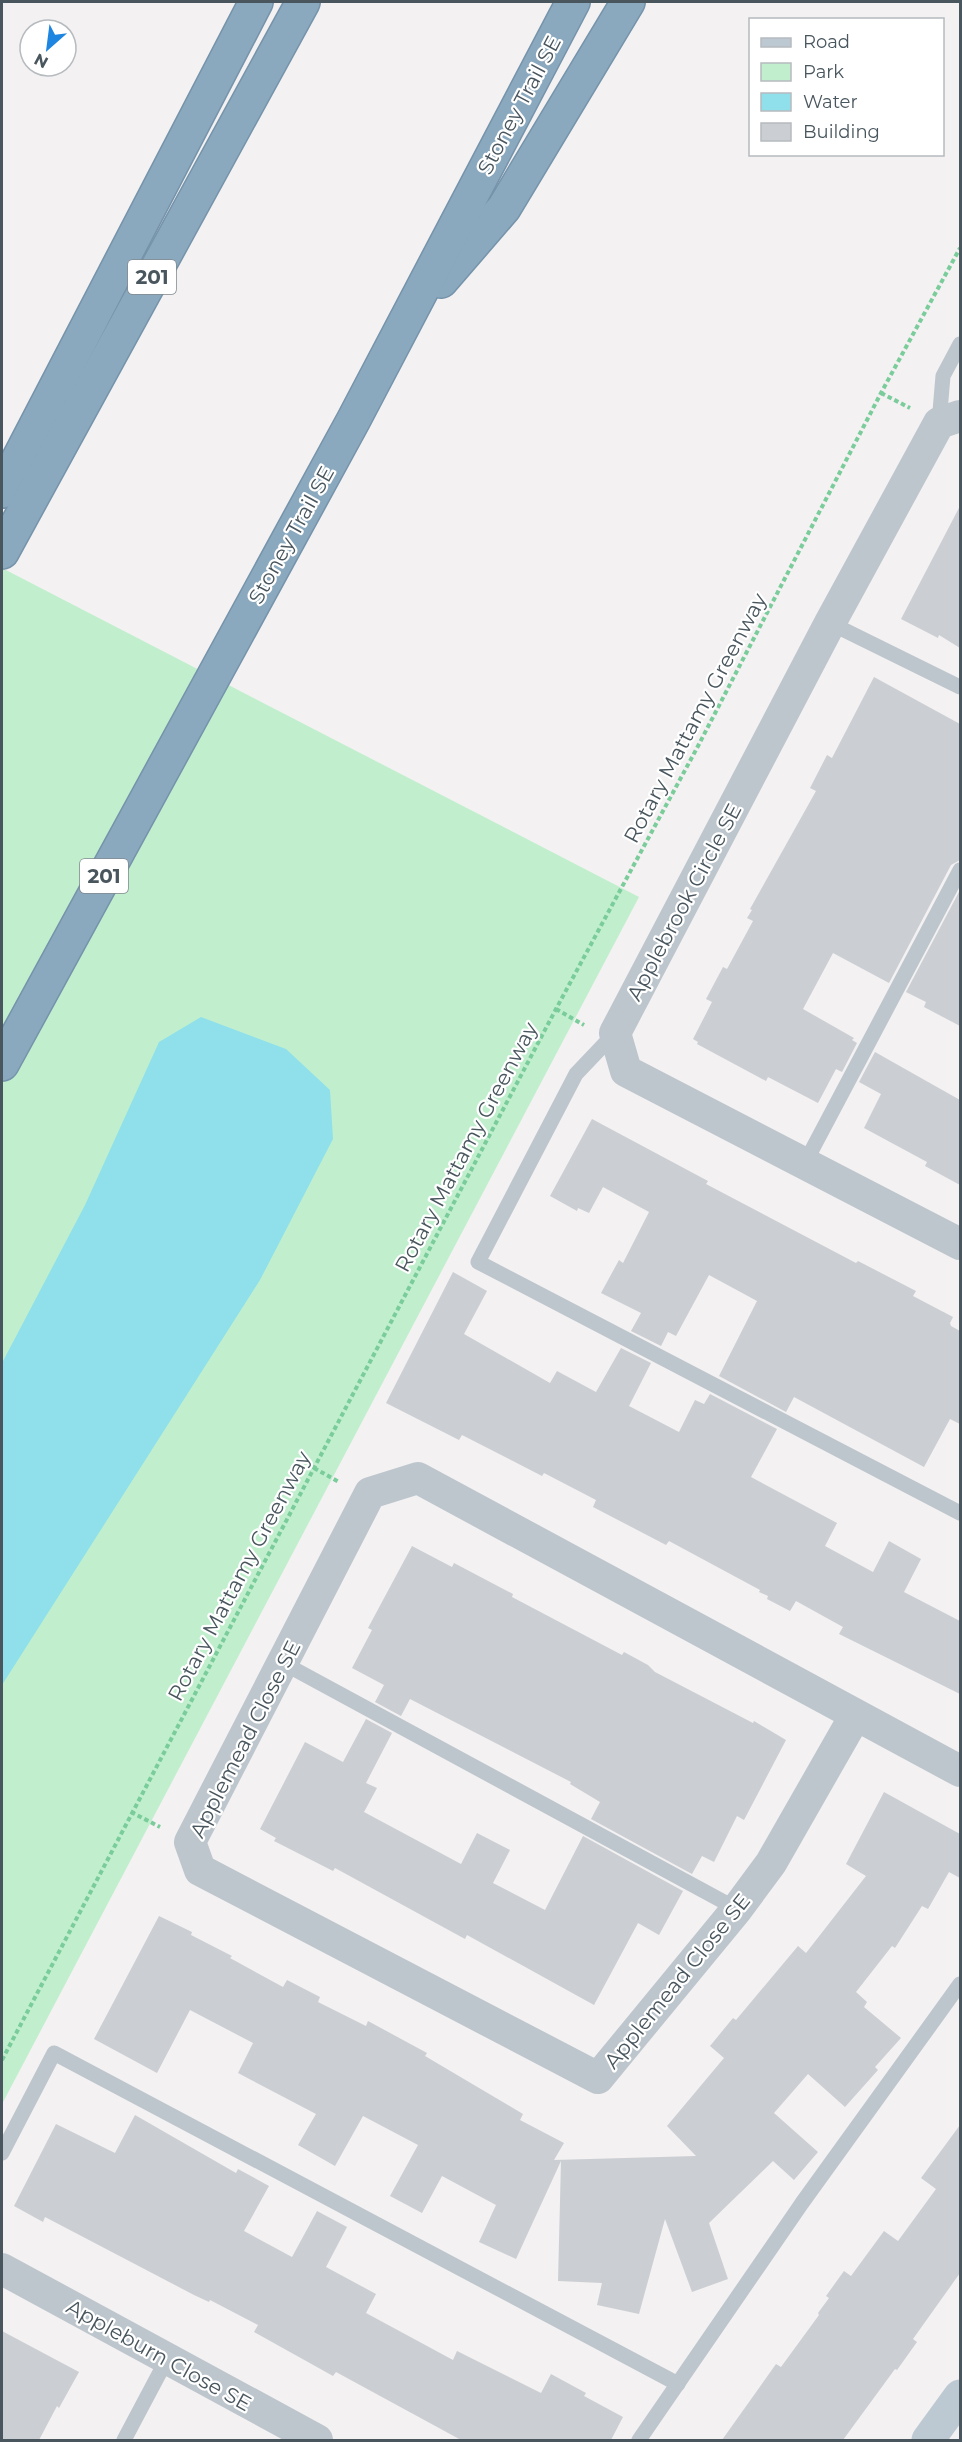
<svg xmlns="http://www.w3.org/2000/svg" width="962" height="2442" viewBox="0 0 962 2442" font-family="Montserrat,sans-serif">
  <rect width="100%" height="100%" fill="#f3f1f1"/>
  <polygon fill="#c1efce" points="2,568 639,897 2,2104"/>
  <polygon fill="#8fe0ea" points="201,1017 286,1049 330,1090 333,1139 260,1280 2,1685 2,1363 85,1205 159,1042"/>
  <g fill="#cbced3">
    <polygon points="960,506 960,648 939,635 938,638 901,619"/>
    <polygon points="874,677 960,724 960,860 951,865 889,983 833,953 803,1009 854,1038 852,1040 857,1043 842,1072 836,1069 818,1103 768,1077 766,1081 697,1044 698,1042 693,1039 712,1002 706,999 723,967 727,969 753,921 747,918 752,910 750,909 816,791 810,788 827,755 832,758"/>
    <polygon points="960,890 960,1026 924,1007 926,1002 906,992"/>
    <polygon points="875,1052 960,1100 960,1185 925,1166 927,1162 864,1128 881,1094 859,1082"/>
    <polygon points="592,1119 708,1181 706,1184 856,1263 858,1261 916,1291 913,1296 953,1317 950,1323 951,1326 960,1331 960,1424 950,1419 924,1467 794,1397 786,1412 719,1376 757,1301 709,1275 676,1336 668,1332 661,1346 631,1331 641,1313 601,1293 619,1260 623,1263 649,1212 603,1187 589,1213 578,1208 577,1211 550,1196"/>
    <polygon points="453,1272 487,1291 464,1334 550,1383 557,1371 596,1392 621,1348 651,1363 629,1406 679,1432 695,1400 704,1404 710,1394 777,1429 751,1477 837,1523 825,1546 873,1572 889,1541 921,1559 904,1592 960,1621 960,1694 839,1634 843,1627 796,1601 790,1611 767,1599 768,1596 759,1592 760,1590 669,1541 666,1545 593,1507 596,1500 544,1473 542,1476 462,1435 459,1440 386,1403"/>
    <polygon points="412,1546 452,1567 454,1563 513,1594 512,1597 622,1655 624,1652 648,1665 655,1672 753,1723 754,1721 786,1740 744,1820 737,1816 714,1862 702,1856 692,1874 591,1819 600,1802 570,1784 571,1782 410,1699 401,1716 375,1702 384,1685 352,1668 372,1630 368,1628"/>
    <polygon points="366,1719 392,1733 366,1783 377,1788 364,1812 461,1864 477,1833 510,1850 493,1883 545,1910 583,1836 683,1891 659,1935 638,1923 594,2005 467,1935 465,1939 335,1868 333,1871 274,1841 276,1838 260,1829 305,1742 343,1762"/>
    <polygon points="884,1792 960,1834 960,1878 949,1872 928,1909 922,1906 895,1948 892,1946 856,1992 867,2002 864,2007 901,2038 875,2067 878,2070 845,2107 808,2074 774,2113 818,2152 794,2180 773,2161 709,2223 728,2279 692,2292 665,2219 639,2314 597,2305 602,2283 558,2281 561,2161 516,2259 479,2242 496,2205 442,2176 422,2213 390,2196 418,2145 363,2116 335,2166 298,2145 316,2114 238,2073 253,2043 190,2010 157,2073 94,2039 159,1916 192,1932 191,1935 232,1956 230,1958 283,1987 287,1980 320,1997 318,2002 366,2026 368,2021 427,2053 425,2056 523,2114 520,2120 564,2143 554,2160 696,2156 667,2126 724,2058 710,2046 733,2018 736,2020 798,1946 806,1953 866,1876 846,1864"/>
    <polygon points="135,2115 236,2173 238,2169 269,2186 244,2231 292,2257 317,2211 347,2227 326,2267 376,2294 366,2313 453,2360 457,2351 541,2393 551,2374 586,2393 584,2396 623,2417 611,2440 461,2440 336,2372 333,2376 254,2332 258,2325 210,2300 209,2302 194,2295 45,2217 43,2222 14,2206 56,2124 115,2153"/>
    <polygon points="960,2125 960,2273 913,2339 917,2342 897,2370 895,2369 843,2440 722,2440 776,2364 781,2367 819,2315 818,2313 829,2298 826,2296 844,2271 851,2276 884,2231 898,2241 936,2189 921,2178"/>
    <polygon points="2,2331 79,2372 59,2408 57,2406 39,2440 2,2440"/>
  </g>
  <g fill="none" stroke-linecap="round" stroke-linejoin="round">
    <g stroke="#7593aa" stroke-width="36">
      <g id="highway">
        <polyline points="441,281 504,208 628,2"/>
        <polyline points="2,491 256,2"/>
        <polyline points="2,552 303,2"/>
        <polyline points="2,1064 353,421 573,2"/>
      </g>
    </g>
    <g stroke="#7acc9b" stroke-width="4" stroke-dasharray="4.5 3" stroke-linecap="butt">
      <polyline points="881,393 910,408"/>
      <polyline points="556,1009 584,1025"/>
      <polyline points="314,1468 339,1482"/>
      <polyline points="131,1812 160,1827"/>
      <polyline points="2,2060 556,1009 697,748 881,393 960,248"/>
    </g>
    <g stroke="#bdc6cd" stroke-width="15">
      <polyline points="939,423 943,376 960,344"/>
      <polyline points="830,623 960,687"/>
      <polyline points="615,1033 576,1074 478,1262 960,1513"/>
      <polyline points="805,1163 960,870"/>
      <polyline points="283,1663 737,1909"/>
      <polyline points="2,2153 54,2053 678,2384"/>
      <polyline points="124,2440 167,2359"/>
      <polyline points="639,2440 802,2203 960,1984"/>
    </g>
    <g stroke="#bdc6cd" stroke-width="32">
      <polyline points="960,416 939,423 830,623 615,1033 626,1071 960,1244"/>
      <polyline points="855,1716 771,1863 737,1909 598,2078 200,1870 190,1842 370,1493 418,1478 960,1771"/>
      <polyline points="2,2269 317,2440"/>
    </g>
    <polyline stroke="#bdc9d2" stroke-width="33" points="928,2440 960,2396"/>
    <use href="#highway" stroke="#8aa8be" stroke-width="33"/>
  </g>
  <g text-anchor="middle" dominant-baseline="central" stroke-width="4.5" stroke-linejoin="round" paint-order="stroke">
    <g fill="#fff" stroke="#80898e" stroke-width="1.5">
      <rect x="128" y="260" width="48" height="34" rx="4.5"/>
      <rect x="80" y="859" width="48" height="34" rx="4.5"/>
    </g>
    <g font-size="20" font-weight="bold" fill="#49565e">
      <text x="152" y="277">201</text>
      <text x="104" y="876">201</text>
    </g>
    <g font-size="21" fill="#49565e" stroke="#fff">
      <text transform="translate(519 105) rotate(-62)">Stoney Trail SE</text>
      <text transform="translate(291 535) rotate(-61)">Stoney Trail SE</text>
      <text transform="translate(695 718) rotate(-62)">Rotary Mattamy Greenway</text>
      <text transform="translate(684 902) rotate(-62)">Applebrook Circle SE</text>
      <text transform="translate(466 1147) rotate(-62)">Rotary Mattamy Greenway</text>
      <text transform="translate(239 1576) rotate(-62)">Rotary Mattamy Greenway</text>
      <text transform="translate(245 1739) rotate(-63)">Applemead Close SE</text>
      <text transform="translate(677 1981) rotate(-51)">Applemead Close SE</text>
      <text transform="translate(159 2355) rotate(29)">Appleburn Close SE</text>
    </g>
  </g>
  <rect width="962" height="2442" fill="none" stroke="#49565e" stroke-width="6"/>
  <rect x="749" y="18" width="195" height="138" fill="#ffffff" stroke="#b6bbbf" stroke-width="1.5"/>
  <rect x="761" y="38" width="30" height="9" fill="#bdc9d2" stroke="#b6bbbf" stroke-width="1.5"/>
  <text x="803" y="48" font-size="18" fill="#49565e">Road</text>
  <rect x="761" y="63" width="30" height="18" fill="#c1efce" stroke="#b6bbbf" stroke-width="1.5"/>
  <text x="803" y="78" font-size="18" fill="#49565e">Park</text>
  <rect x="761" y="93" width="30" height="18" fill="#8fe0ea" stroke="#b6bbbf" stroke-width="1.5"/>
  <text x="803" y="108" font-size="18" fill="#49565e">Water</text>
  <rect x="761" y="123" width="30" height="18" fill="#cbced3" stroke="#b6bbbf" stroke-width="1.5"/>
  <text x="803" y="138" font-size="18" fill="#49565e">Building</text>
  <g transform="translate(48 48) rotate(208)"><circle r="28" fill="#ffffff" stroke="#b6bbbf" stroke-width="1.5"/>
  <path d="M0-4.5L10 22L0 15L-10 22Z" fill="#1e85e0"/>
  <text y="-9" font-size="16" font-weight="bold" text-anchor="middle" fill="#49565e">N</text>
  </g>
</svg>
